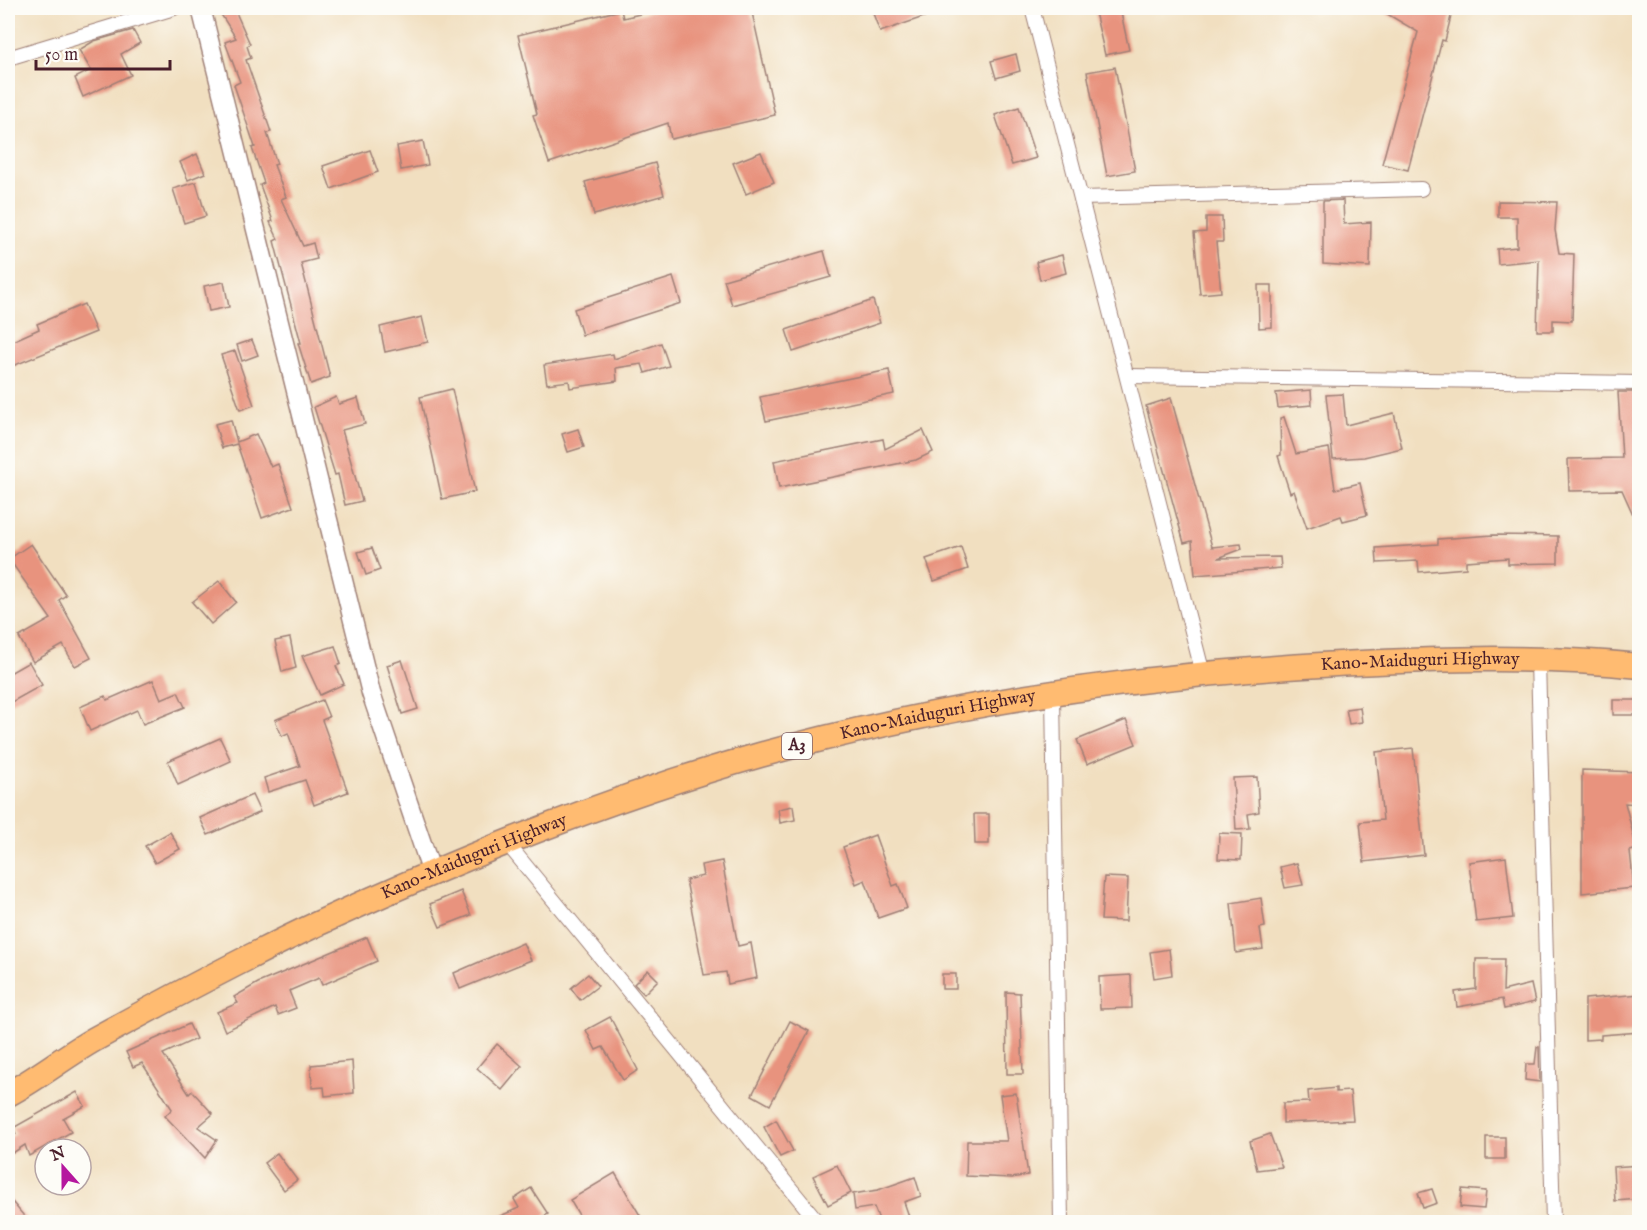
<svg xmlns="http://www.w3.org/2000/svg" width="1647" height="1230" viewBox="0 0 1647 1230" font-family="'IM FELL English',serif">
  <rect width="100%" height="100%" fill="#fdfcf7"/>
  <filter id="ink" filterUnits="userSpaceOnUse"><feTurbulence type="fractalNoise" baseFrequency=".0167" numOctaves="2"/><feDisplacementMap in="SourceGraphic" scale="12" xChannelSelector="R" yChannelSelector="G"/><feConvolveMatrix kernelMatrix="1 2 1 2 8 2 1 2 1" color-interpolation-filters="sRGB"/></filter>
  <filter id="wash" filterUnits="userSpaceOnUse"><feTurbulence type="fractalNoise" baseFrequency=".008" numOctaves="4" result="noise"/><feDisplacementMap in="SourceGraphic" scale="24" xChannelSelector="R" yChannelSelector="G"/><feGaussianBlur stdDeviation="1.35" result="paint"/><feColorMatrix in="noise" values="0 0 0 0 0 0 0 0 0 0 0 0 0 0 0 0 0 1.4 0 .05"/><feComposite in="paint" operator="in"/></filter>
  <g filter="url(#wash)">
    <rect width="100%" height="100%" fill="#f1dfc0"/>
    <g id="blocks">
      <g fill="#e8937e">
        <polygon points="217,8 234,8 250,44 247,46 251,58 246,60 271,132 267,133 277,164 274,165 286,197 281,199 303,246 313,243 317,259 301,263 330,377 311,384 298,343 301,343 274,241 278,239 270,222 273,221 260,185 264,183 252,148 255,147 234,85 240,82 225,42 236,38"/>
        <polygon points="665,8 751,8 775,115 671,139 668,123 549,163 533,115 537,114 518,35 621,10 623,18"/>
        <polygon points="871,8 944,8 944,10 880,32"/>
        <polygon points="1094,8 1120,8 1129,50 1105,55"/>
        <polygon points="1377,8 1453,8 1445,41 1442,40 1408,170 1382,164 1418,32"/>
        <polygon points="133,30 140,43 121,54 131,75 83,97 75,78 91,70 79,50 94,41"/>
        <polygon points="1016,54 1020,71 996,78 991,61"/>
        <polygon points="1115,67 1135,171 1107,176 1087,72"/>
        <polygon points="1019,107 1036,158 1012,165 995,115"/>
        <polygon points="423,141 428,165 401,170 397,146"/>
        <polygon points="370,150 378,172 331,189 323,166"/>
        <polygon points="761,152 774,182 746,194 733,163"/>
        <polygon points="197,154 205,173 188,180 180,162"/>
        <polygon points="655,163 664,195 594,215 585,182"/>
        <polygon points="196,182 206,216 184,223 173,189"/>
        <polygon points="1343,200 1344,224 1371,222 1370,267 1323,264 1323,201"/>
        <polygon points="1498,201 1557,202 1555,230 1559,253 1574,254 1572,321 1553,320 1553,331 1537,331 1539,260 1498,264 1497,249 1517,247 1517,217 1498,217"/>
        <polygon points="1206,217 1222,217 1223,242 1216,242 1221,292 1200,294 1194,233 1206,232"/>
        <polygon points="824,251 831,277 732,305 724,280"/>
        <polygon points="1062,255 1066,273 1040,280 1036,262"/>
        <polygon points="673,277 681,303 582,335 574,309"/>
        <polygon points="224,282 229,307 209,311 204,286"/>
        <polygon points="1258,285 1272,285 1272,327 1259,328"/>
        <polygon points="873,300 880,323 793,352 786,330"/>
        <polygon points="84,304 96,332 8,368 8,343 39,329 37,324"/>
        <polygon points="422,317 428,342 385,352 380,327"/>
        <polygon points="252,340 258,355 242,361 237,345"/>
        <polygon points="661,343 669,366 645,373 642,364 616,368 617,381 570,388 569,381 547,384 544,365 613,354 614,359"/>
        <polygon points="235,351 254,405 240,410 221,355"/>
        <polygon points="889,370 894,394 766,421 760,397"/>
        <polygon points="452,389 475,492 442,499 420,397"/>
        <polygon points="1311,390 1312,405 1278,408 1276,393"/>
        <polygon points="1618,392 1640,392 1640,530 1622,490 1569,491 1568,459 1622,458"/>
        <polygon points="1343,394 1346,425 1394,413 1402,448 1364,457 1333,459 1326,395"/>
        <polygon points="336,397 339,404 358,398 365,424 342,430 362,501 345,505 338,474 335,475 314,407"/>
        <polygon points="1171,398 1212,547 1241,544 1242,549 1218,558 1280,557 1281,568 1195,575 1192,541 1184,543 1146,406"/>
        <polygon points="1284,417 1296,454 1329,448 1335,489 1360,483 1367,515 1343,521 1341,516 1307,528 1294,491 1290,493 1278,456 1281,455 1280,418"/>
        <polygon points="231,420 237,442 256,434 271,467 278,464 293,507 262,518 237,444 222,448 215,424"/>
        <polygon points="578,429 584,447 568,452 562,434"/>
        <polygon points="923,430 933,452 916,460 779,488 774,461 883,439 885,449"/>
        <polygon points="1493,535 1558,536 1558,563 1508,564 1508,558 1466,561 1466,568 1419,572 1418,561 1377,563 1376,548 1438,544 1438,539"/>
        <polygon points="31,544 66,595 59,600 91,658 75,666 63,645 33,662 19,637 51,619 9,559"/>
        <polygon points="961,547 968,569 934,581 926,559"/>
        <polygon points="372,548 380,570 366,575 358,552"/>
        <polygon points="219,581 236,602 211,624 192,602"/>
        <polygon points="290,638 296,668 282,672 275,641"/>
        <polygon points="335,646 341,664 336,666 344,684 320,695 302,656"/>
        <polygon points="402,660 418,709 402,714 387,665"/>
        <polygon points="29,662 42,685 8,704 8,674"/>
        <polygon points="153,680 161,699 178,692 185,707 143,724 137,710 90,731 80,707 105,696 107,700"/>
        <polygon points="322,700 329,717 322,720 348,792 314,805 305,780 268,792 264,778 300,766 288,733 282,736 275,720"/>
        <rect x="1613" y="700" width="27" height="15"/>
        <polygon points="1360,707 1362,722 1349,724 1346,709"/>
        <polygon points="1126,720 1136,744 1087,764 1077,740"/>
        <polygon points="220,738 231,761 178,785 168,761"/>
        <polygon points="1413,748 1424,855 1364,862 1360,822 1383,820 1376,752"/>
        <polygon points="1582,770 1640,772 1640,804 1625,803 1637,849 1630,851 1634,888 1582,893"/>
        <polygon points="1257,777 1259,812 1248,814 1250,829 1236,830 1233,778"/>
        <polygon points="252,795 260,812 208,835 200,818"/>
        <polygon points="793,806 795,820 780,823 778,809"/>
        <polygon points="974,814 989,814 989,844 975,844"/>
        <polygon points="170,832 180,849 155,863 145,846"/>
        <polygon points="1219,833 1242,834 1241,860 1218,859"/>
        <polygon points="875,835 893,886 898,884 907,908 878,918 865,880 856,884 843,847"/>
        <polygon points="1506,857 1513,918 1476,922 1469,862"/>
        <polygon points="722,861 738,946 751,943 757,978 728,984 726,972 704,975 686,880 703,876 701,865"/>
        <polygon points="1297,863 1303,885 1285,888 1280,867"/>
        <polygon points="1104,877 1128,878 1126,921 1101,920"/>
        <polygon points="461,891 471,915 440,927 430,904"/>
        <polygon points="1261,898 1265,927 1260,928 1263,949 1236,953 1231,903"/>
        <polygon points="367,937 377,961 322,985 319,978 289,991 296,1008 278,1015 275,1007 225,1031 217,1012 238,1003 234,997 258,983"/>
        <polygon points="523,943 531,960 460,989 454,973"/>
        <polygon points="1169,949 1172,975 1154,978 1150,952"/>
        <polygon points="1476,959 1504,959 1503,991 1531,984 1535,1002 1504,1009 1502,999 1457,1007 1455,992 1476,989"/>
        <polygon points="648,970 658,980 644,994 634,984"/>
        <polygon points="588,974 598,986 580,1000 571,988"/>
        <rect x="942" y="974" width="14" height="15"/>
        <polygon points="1131,975 1132,1008 1100,1009 1099,977"/>
        <polygon points="1006,992 1020,993 1023,1074 1007,1074"/>
        <polygon points="1640,994 1640,1032 1601,1035 1601,1039 1585,1040 1585,999"/>
        <polygon points="610,1017 638,1070 623,1080 603,1047 596,1050 586,1030"/>
        <polygon points="790,1021 809,1031 770,1105 752,1095"/>
        <polygon points="189,1024 196,1039 163,1054 189,1094 192,1091 213,1114 198,1127 217,1140 205,1158 165,1116 172,1109 142,1063 133,1067 126,1052"/>
        <polygon points="497,1044 522,1066 502,1090 477,1068"/>
        <polygon points="1537,1047 1539,1047 1540,1082 1525,1080 1526,1064 1535,1064"/>
        <polygon points="352,1061 354,1093 325,1096 324,1087 312,1088 311,1065"/>
        <polygon points="1336,1088 1336,1092 1350,1091 1353,1120 1283,1123 1283,1103 1309,1102 1308,1091"/>
        <polygon points="77,1092 85,1106 63,1118 71,1132 29,1156 25,1145 8,1156 8,1139 16,1134 13,1128"/>
        <polygon points="1016,1093 1028,1175 1012,1178 966,1176 967,1141 1007,1141 1000,1095"/>
        <polygon points="776,1120 793,1151 780,1157 764,1127"/>
        <polygon points="1270,1134 1282,1167 1257,1170 1250,1141"/>
        <rect x="1486" y="1137" width="19" height="22"/>
        <polygon points="277,1153 297,1180 284,1190 264,1163"/>
        <polygon points="837,1165 851,1193 828,1205 813,1176"/>
        <polygon points="1640,1165 1640,1199 1615,1201 1613,1167"/>
        <polygon points="615,1173 644,1222 583,1222 570,1200"/>
        <polygon points="915,1177 921,1196 904,1202 911,1222 880,1222 874,1207 855,1210 853,1194 878,1190"/>
        <polygon points="531,1188 548,1214 535,1222 486,1222 519,1208 514,1199"/>
        <polygon points="1432,1189 1437,1203 1423,1208 1418,1193"/>
        <polygon points="1462,1189 1486,1191 1484,1209 1460,1207"/>
        <polygon points="8,1197 29,1222 8,1222"/>
      </g>
    </g>
  </g>
  <g filter="url(#ink)">
    <use href="#blocks" fill-opacity="0" stroke="#9e7f76" stroke-width="1.5"/>
    <g fill="none" stroke-linecap="round" stroke-linejoin="round">
      <g stroke="#9e7f76" stroke-width="16">
        <g id="minor">
          <polyline points="1032,8 1203,674"/>
          <polyline points="8,58 174,8"/>
          <polyline points="1081,198 1421,189"/>
          <polyline points="1127,376 1640,383"/>
          <polyline points="1538,661 1553,1222"/>
          <polyline points="1053,694 1061,1222"/>
          <polyline points="506,842 818,1222"/>
        </g>
      </g>
      <g stroke="#9e7f76" stroke-width="21">
        <polyline id="tertiary" points="201,8 371,693 432,873"/>
      </g>
      <g stroke="#9e7f76" stroke-width="27">
        <g id="trunk">
          <path id="s1" d="M 8,1094 C 38,1078 65,1056 95,1039 C 168,999 242,959 317,924 C 461,858 608,798 760,755 C 942,705 1132,676 1321,665 C 1426,659 1534,655 1640,666"/>
        </g>
      </g>
      <use href="#minor" stroke="#fff" stroke-width="14"/>
      <use href="#tertiary" stroke="#fff" stroke-width="18"/>
      <use href="#trunk" stroke="#ffbb71" stroke-width="24"/>
    </g>
  </g>
  <g text-anchor="middle" dominant-baseline="central" stroke-width="5" stroke-linejoin="round" paint-order="stroke">
    <rect fill="#fdfcf7" stroke="#806168" stroke-width="1.5" x="782" y="733" width="30" height="26" rx="4.5"/>
    <g font-size="16" font-weight="bold" fill="#4a1f2b">
      <text x="797" y="746">A3</text>
    </g>
    <g font-size="18" fill="#4a1f2b" stroke="#fdfcf7">
      <text stroke="none"><textPath href="#s1" startOffset="1496">Kano-Maiduguri Highway</textPath></text>
      <text stroke="none"><textPath href="#s1" startOffset="1010">Kano-Maiduguri Highway</textPath></text>
      <text stroke="none"><textPath href="#s1" startOffset="524">Kano-Maiduguri Highway</textPath></text>
    </g>
  </g>
  <rect width="1647" height="1230" fill="none" stroke="#fdfcf7" stroke-width="30"/>
  <g transform="translate(63 1167) rotate(339)"><circle r="28" fill="#fdfcf7" stroke="#b5a4a5" stroke-width="1.5"/>
  <path d="M0-4.5L10 22L0 15L-10 22Z" fill="#b5179e"/>
  <text y="-9" font-size="16" font-weight="bold" text-anchor="middle" fill="#4a1f2b">N</text>
  </g>
  <path d="M36 60v9h134v-9" fill="none" stroke="#4a1f2b" stroke-width="3"/>
  <text x="45" y="60" font-size="18" fill="#4a1f2b" stroke="#fdfcf7" stroke-width="4.5" paint-order="stroke">50 m</text>
</svg>
